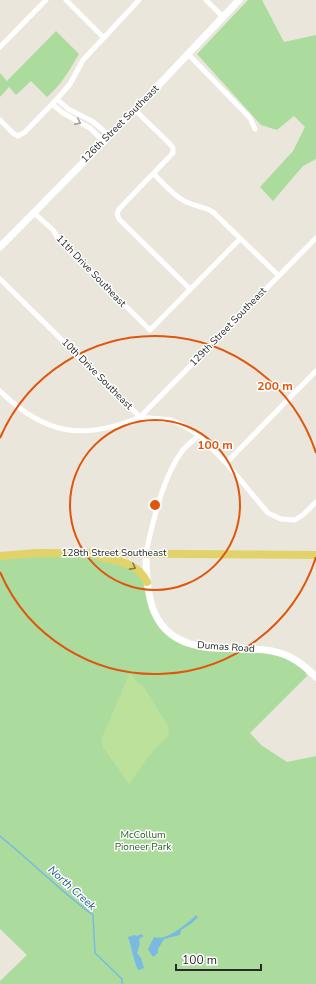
<svg xmlns="http://www.w3.org/2000/svg" width="316" height="984" viewBox="0 0 316 984" font-family="'Nunito Sans',sans-serif">
  <rect width="100%" height="100%" fill="#eae6dc"/>
  <g fill="#acdb9e">
    <polygon points="248,0 262,0 284,42 316,35 316,159 303,166 273,201 260,187 293,151 305,127 294,116 277,130 261,125 197,54"/>
    <path d="M 56,31 L 79,54 C 69,71 62,84 47,97 L 31,81 L 16,95 L 9,87 L 0,97 L 0,73 L 7,81 Z"/>
    <polygon points="109,554 142,576 149,597 166,631 197,646 274,651 309,670 305,674 308,675 250,733 261,745 287,762 316,756 316,984 0,984 0,981 27,955 0,929 0,556"/>
  </g>
  <polygon fill="#bce19b" points="130,672 139,685 142,684 167,724 169,731 168,736 148,757 129,784 103,747 101,740"/>
  <g fill="#7abae1">
    <path d="M 196,915 L 198,917 L 192,923 L 181,930 L 180,935 L 164,939 L 158,949 L 158,953 L 153,957 L 148,949 L 154,937 C 166,942 188,923 196,915 Z"/>
    <path d="M 141,934 L 144,936 L 139,939 L 140,944 L 137,953 L 141,958 L 144,968 L 142,969 L 138,970 C 133,959 132,948 128,937 L 134,935 L 137,936 Z"/>
  </g>
  <g fill="none" stroke-linecap="round" stroke-linejoin="round">
    <path stroke="#7abae1" stroke-width="1.5" d="M 0,836 C 32,862 60,891 93,915 L 95,953 L 122,979 L 122,984"/>
    <g stroke="#fff" stroke-width="5">
      <polyline points="66,0 103,37"/>
      <polyline points="206,0 223,17"/>
      <polyline points="0,47 46,0"/>
      <polyline points="188,54 250,118 255,129"/>
      <polyline points="57,99 68,109 92,121 109,135"/>
      <polyline points="52,104 63,113 90,128 103,141"/>
      <polyline points="135,110 170,144 173,148 173,153 119,209 117,214 119,219 190,289"/>
      <polyline points="0,120 13,133 18,136 25,132 57,99 70,84 83,60 139,0"/>
      <path d="M 154,174 C 162,182 171,193 181,199 C 191,206 203,206 213,212 L 278,275"/>
      <polyline points="33,212 53,230 59,240 150,330 240,239"/>
      <polyline points="0,279 140,417 171,420 184,426 199,435 226,463 268,513 281,519 295,520 304,514 316,502"/>
      <path d="M 0,391 C 45,435 83,441 140,417 L 316,238"/>
      <polyline points="226,463 316,371"/>
      <path d="M 146,553 C 153,521 163,476 183,450 C 187,445 194,440 199,435"/>
    </g>
    <g stroke="#fff" stroke-width="7">
      <polyline points="0,247 135,110 239,0"/>
      <path d="M 146,553 C 146,595 150,637 199,646 C 212,649 225,648 239,649 C 256,649 274,649 290,657 C 300,662 308,669 316,677"/>
    </g>
    <g stroke="#e1d36a" stroke-width="8">
      <polyline points="0,556 36,553 316,555"/>
      <path d="M 100,557 C 118,561 138,563 147,582"/>
    </g>
  </g>
  <defs><path id="oneway-chevron" d="M-2-3.5L2.5 0L-2 3.5" fill="none" stroke-width="1.6" stroke-linecap="round" stroke-linejoin="round"/></defs>
  <use stroke="#9f9f9f" href="#oneway-chevron" transform="translate(78 122) rotate(26)"/>
  <use stroke="#857e4a" href="#oneway-chevron" transform="translate(133 567) rotate(28)"/>
  <g fill="none" stroke="#de570d" stroke-width="2">
    <circle cx="155" cy="505" r="85"/>
    <path d="M316 557A169 169 0 0 1 0 572M0 438A169 169 0 0 1 316 453"/>
  </g>
  <g text-anchor="middle" dominant-baseline="central" stroke-width="3" stroke-linejoin="round" paint-order="stroke">
    <g font-size="10" fill="#292929" stroke="#fff">
      <text transform="translate(120 124) rotate(-45)">126th Street Southeast</text>
      <text transform="translate(91 271) rotate(46)">11th Drive Southeast</text>
      <text transform="translate(228 327) rotate(-46)">129th Street Southeast</text>
      <text transform="translate(97 374) rotate(45)">10th Drive Southeast</text>
      <text x="114" y="553">128th Street Southeast</text>
      <text transform="translate(226 647) rotate(4)">Dumas Road</text>
    </g>
    <g font-size="10" fill="#275e21" stroke="#fff">
      <text x="143" y="835">McCollum<tspan x="143" dy="12">Pioneer Park</tspan></text>
    </g>
    <g font-size="11" font-style="italic" fill="#1b588b" stroke="#fff">
      <text transform="translate(72 888) rotate(42)">North Creek</text>
    </g>
  </g>
  <circle cx="155" cy="505" r="6" fill="#de570d" stroke="#fff" stroke-width="2"/>
  <g font-size="12" text-anchor="middle" font-weight="bold" fill="#de570d" stroke="#fff" stroke-width="3" stroke-linejoin="round" paint-order="stroke">
    <text x="275" y="390">200 m</text>
    <text x="215" y="449">100 m</text>
  </g>
  <path d="M176 964v6h85v-6" fill="none" stroke="#292929" stroke-width="2"/>
  <text x="182" y="964" font-size="12" fill="#292929" stroke="#ffffff" stroke-width="3" paint-order="stroke">100 m</text>
</svg>
